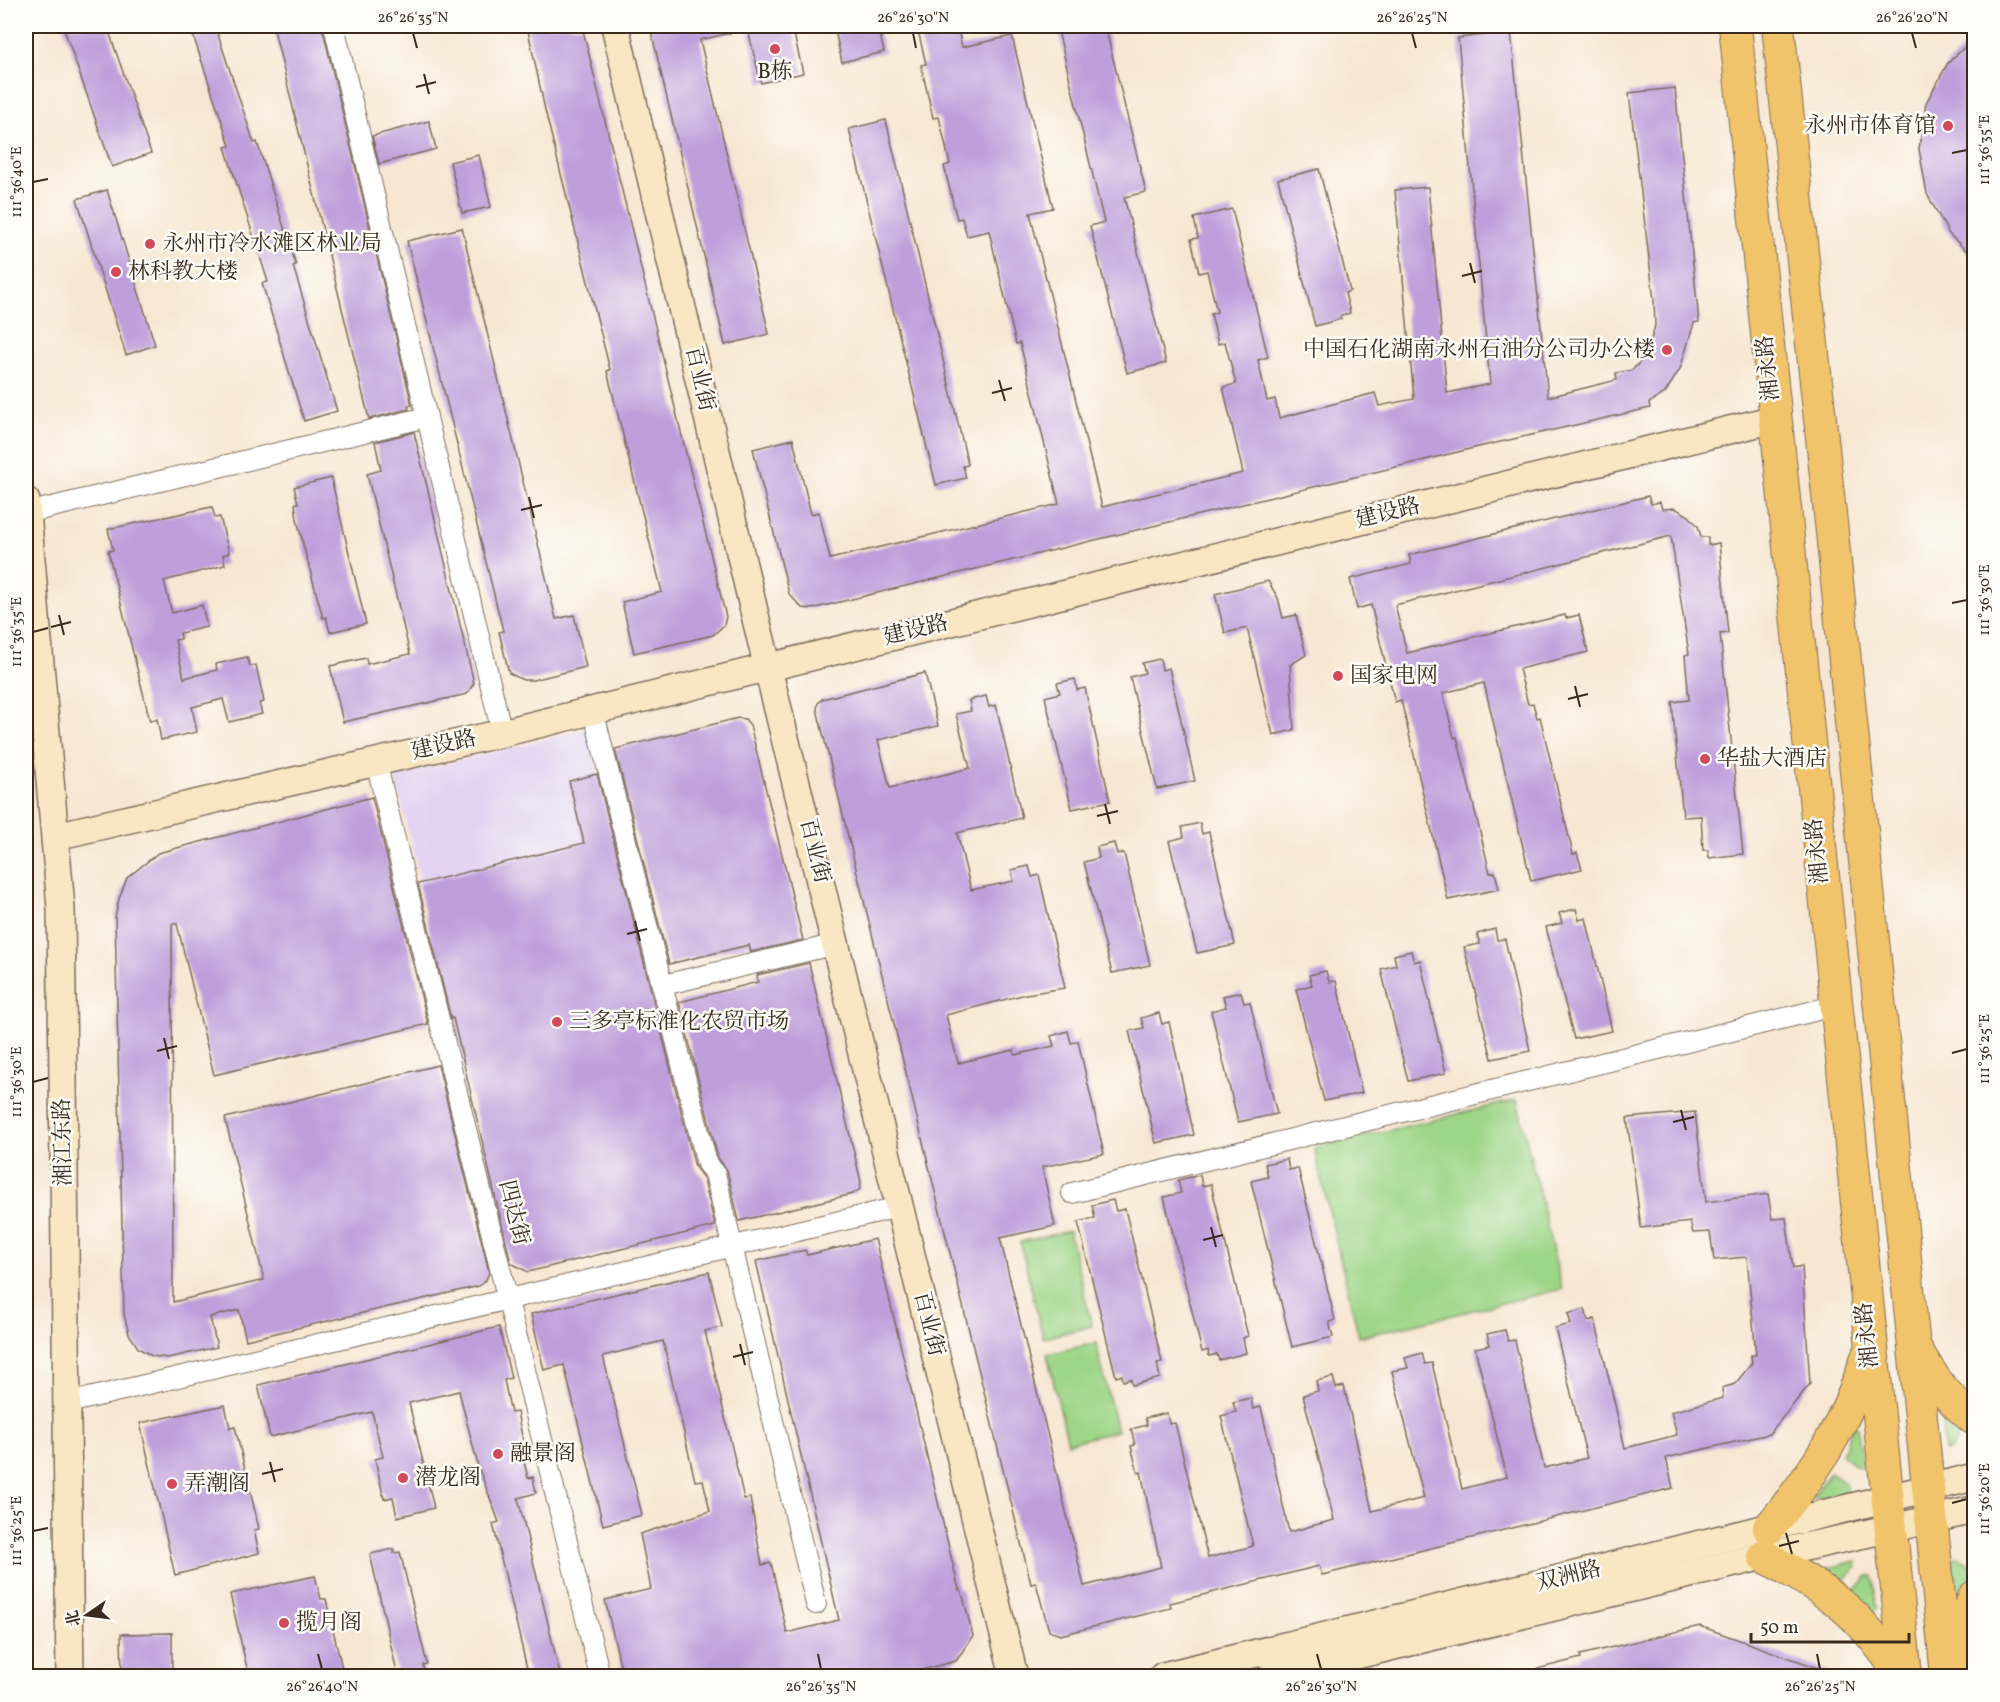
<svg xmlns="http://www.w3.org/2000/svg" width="2000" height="1702" viewBox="0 0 2000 1702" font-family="Vollkorn,'Noto Serif SC',serif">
  <rect width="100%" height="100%" fill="#fdfcf7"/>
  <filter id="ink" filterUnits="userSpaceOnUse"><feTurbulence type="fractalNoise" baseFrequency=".0167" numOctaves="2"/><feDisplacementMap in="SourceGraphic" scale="12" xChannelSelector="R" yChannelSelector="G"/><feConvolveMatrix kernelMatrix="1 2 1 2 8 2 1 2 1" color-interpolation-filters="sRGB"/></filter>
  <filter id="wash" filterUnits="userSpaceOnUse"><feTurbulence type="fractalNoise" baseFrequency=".008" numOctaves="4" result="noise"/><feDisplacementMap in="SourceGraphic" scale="24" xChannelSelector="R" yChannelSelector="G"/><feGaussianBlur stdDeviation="1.35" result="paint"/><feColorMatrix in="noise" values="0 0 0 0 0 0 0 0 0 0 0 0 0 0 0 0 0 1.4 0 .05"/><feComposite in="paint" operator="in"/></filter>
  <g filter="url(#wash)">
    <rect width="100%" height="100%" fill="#f7e7d2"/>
    <polygon fill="#e3d3f2" points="588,729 692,1161 499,1207 395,776"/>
    <g fill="#9ed688" stroke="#6c8053" stroke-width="1.5">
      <polygon points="1517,1100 1562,1289 1359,1337 1314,1148"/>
      <polygon points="1069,1231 1092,1326 1043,1338 1020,1242"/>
      <polygon points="1096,1343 1117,1431 1068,1443 1047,1354"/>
      <polygon points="1941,1409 1964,1430 1950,1450 1944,1451"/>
      <polygon points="1854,1425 1857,1427 1863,1466 1858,1467 1841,1454"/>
      <polygon points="1830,1472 1846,1484 1848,1492 1815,1499 1813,1497"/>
      <path d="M 1959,1557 L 1974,1567 C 1974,1576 1967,1590 1959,1594 L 1953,1558 Z"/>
      <polygon points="1856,1561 1857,1567 1840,1585 1817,1571"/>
      <polygon points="1868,1576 1873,1576 1877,1609 1871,1614 1851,1595"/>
    </g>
    <g id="blocks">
      <g fill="#bf9fdb">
        <polygon points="63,26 107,26 151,153 112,167"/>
        <polygon points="190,26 215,26 254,143 257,142 296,265 293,266 337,411 304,421 262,283 268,282 225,147 230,146"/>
        <polygon points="273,26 322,26 412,405 408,406 409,409 369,419"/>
        <polygon points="527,26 582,26 726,617 724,625 713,635 634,653 622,602 662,592 607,371 610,370 545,110"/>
        <polygon points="650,26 734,26 735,32 700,40 769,334 725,345"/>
        <polygon points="747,26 792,26 803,73 761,83"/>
        <polygon points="834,26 878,26 884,52 842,62"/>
        <polygon points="917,26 957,26 962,47 1012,36 1053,208 1030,213 1102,507 1243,473 1223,387 1236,384 1225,342 1218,344 1211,314 1217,312 1207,271 1199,273 1191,239 1198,238 1194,218 1232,209 1268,357 1258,360 1267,401 1275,399 1279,418 1375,393 1379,406 1414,399 1395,190 1428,187 1447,393 1490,384 1458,38 1511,32 1548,397 1617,380 1616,373 1632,370 1646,356 1655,326 1654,300 1629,93 1675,88 1699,322 1694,323 1680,369 1665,393 1649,403 1650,408 1474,448 811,609 802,608 789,594 753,449 793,439 811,514 819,512 830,559 1059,504 1020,343 1016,344 989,231 967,236 962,218 957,219 944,166 950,164 939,117 933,118 921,65 926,64"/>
        <polygon points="1057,26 1105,26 1146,192 1124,197 1166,363 1127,373 1090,226 1104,222"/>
        <polygon points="1974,38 1974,258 1949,234 1927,194 1919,149 1926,103 1948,63"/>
        <polygon points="886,120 968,465 963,466 966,478 936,485 849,129"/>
        <polygon points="429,121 436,149 379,164 372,136"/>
        <polygon points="479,155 491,207 462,213 450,162"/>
        <polygon points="1319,169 1350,291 1345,293 1350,313 1340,316 1341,319 1315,326 1278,179"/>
        <polygon points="107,190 155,345 126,355 77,199"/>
        <polygon points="462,228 556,619 574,615 586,667 533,680 523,680 509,673 499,632 503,631 407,241"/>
        <polygon points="414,432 474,683 467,694 343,722 330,666 366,658 367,664 410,654 367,474 381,470 375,442"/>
        <polygon points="331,478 366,624 330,632 326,617 323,618 304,548 297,519 295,504 298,503 294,487"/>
        <polygon points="1648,496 1651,504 1660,502 1662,509 1675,508 1689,516 1698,526 1701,537 1708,537 1708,545 1719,543 1728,633 1720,634 1743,854 1709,858 1708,850 1703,850 1701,816 1683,817 1672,702 1689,700 1685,655 1689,654 1671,536 1395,605 1407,653 1565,615 1566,618 1579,615 1588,652 1519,669 1528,704 1533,703 1537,718 1540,717 1573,854 1577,853 1582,869 1531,881 1484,683 1443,693 1454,738 1457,737 1490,873 1495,872 1499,889 1448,900 1401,700 1395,702 1371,605 1357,609 1350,579 1411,564 1409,555"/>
        <polygon points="212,507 215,518 220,517 229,553 223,555 225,565 164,581 172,613 202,605 207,627 180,633 181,639 175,640 184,678 217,670 216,664 247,657 250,666 256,665 264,702 259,703 262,714 229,722 223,699 192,707 197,732 161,740 157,719 150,721 108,551 113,550 108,529"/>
        <polygon points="1268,581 1278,598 1283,618 1296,615 1306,655 1290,665 1294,730 1273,735 1247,628 1225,633 1215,594"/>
        <polygon points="1160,659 1162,670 1169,668 1195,781 1157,789 1130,677 1145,673 1142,663"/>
        <polygon points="925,673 938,726 878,740 890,788 970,768 956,714 971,711 969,700 986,696 989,707 996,705 1022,818 957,833 971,890 1014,881 1011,870 1029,866 1032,877 1039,875 1065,988 1026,994 946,1015 958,1063 1014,1050 1015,1055 1054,1046 1051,1036 1068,1031 1071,1043 1078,1041 1104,1154 1042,1167 1055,1226 1000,1238 1084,1586 1161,1567 1141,1472 1138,1473 1131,1446 1135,1445 1131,1429 1147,1425 1145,1418 1167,1413 1169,1424 1175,1423 1208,1558 1253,1546 1221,1416 1236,1412 1233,1402 1251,1398 1253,1409 1261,1407 1289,1532 1334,1520 1303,1395 1318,1391 1316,1381 1333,1377 1336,1388 1344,1386 1372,1511 1424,1498 1392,1371 1408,1368 1405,1358 1422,1353 1425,1364 1432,1363 1462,1489 1507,1477 1475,1348 1490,1345 1487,1334 1505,1330 1508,1341 1515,1340 1544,1468 1587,1458 1555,1328 1571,1324 1568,1314 1585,1309 1588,1321 1595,1319 1625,1448 1677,1435 1671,1412 1723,1398 1722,1388 1735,1384 1752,1363 1751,1355 1756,1355 1747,1257 1714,1260 1710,1232 1693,1233 1690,1222 1641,1228 1627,1118 1695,1112 1706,1202 1768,1194 1772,1219 1786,1218 1793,1268 1802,1266 1810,1384 1769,1434 1666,1458 1673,1488 1322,1575 1319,1566 1170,1603 1171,1608 1060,1635 1049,1631 1036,1583 1031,1584 817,709 818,703 822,699"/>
        <polygon points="1075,679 1077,690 1085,688 1110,801 1072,809 1045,697 1060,693 1057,683"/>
        <polygon points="738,718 745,719 750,725 803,940 751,952 749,945 669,964 615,749"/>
        <polygon points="597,774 695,1167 704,1179 715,1226 528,1272 511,1263 453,1018 451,1019 418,884 584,843 569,781"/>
        <polygon points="372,797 428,1024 214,1075 177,924 172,924 173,1302 264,1280 225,1118 438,1065 489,1272 486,1280 479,1286 246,1340 239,1310 210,1317 217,1347 168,1358 152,1356 138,1348 129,1334 124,1315 115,917 119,899 127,878 158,853"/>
        <polygon points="1200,823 1202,834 1209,832 1235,945 1197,953 1169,841 1184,837 1182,827"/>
        <polygon points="1114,843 1117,854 1124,853 1150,965 1112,973 1084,862 1099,858 1097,847"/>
        <polygon points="1576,909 1579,920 1586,918 1612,1031 1574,1039 1546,927 1562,923 1559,913"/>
        <polygon points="1495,929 1497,940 1505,939 1530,1051 1492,1059 1464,947 1480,944 1477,934"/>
        <polygon points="1411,951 1414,962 1420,960 1446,1073 1408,1081 1381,969 1396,965 1394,955"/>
        <polygon points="809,963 861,1182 860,1189 853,1194 739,1221 727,1170 718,1158 679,1002 758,982 757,975"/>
        <polygon points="1326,971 1329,982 1336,981 1362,1093 1324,1101 1296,989 1312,985 1309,975"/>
        <polygon points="1241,992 1244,1003 1250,1002 1277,1114 1238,1122 1211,1011 1226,1007 1223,996"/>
        <polygon points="1159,1013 1162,1024 1169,1022 1194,1135 1156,1143 1129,1031 1144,1028 1141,1018"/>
        <polygon points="1287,1159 1289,1170 1298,1168 1335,1320 1329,1322 1333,1337 1292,1347 1251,1181 1268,1177 1265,1164"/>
        <polygon points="1200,1175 1202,1186 1211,1184 1248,1336 1243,1338 1246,1353 1219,1360 1217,1354 1209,1356 1208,1350 1202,1352 1164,1197 1181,1193 1178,1180"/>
        <polygon points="1113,1200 1116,1211 1125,1209 1162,1362 1157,1363 1160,1378 1132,1385 1131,1379 1123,1381 1122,1375 1116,1377 1078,1222 1095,1218 1092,1205"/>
        <polygon points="875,1239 959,1590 961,1589 973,1636 956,1661 895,1677 623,1677 605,1600 651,1589 640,1534 710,1511 703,1480 695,1481 663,1341 603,1356 642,1515 603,1525 564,1365 544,1370 531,1314 709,1272 722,1327 705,1331 744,1499 750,1498 762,1565 771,1563 787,1633 839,1620 756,1261 805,1250 807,1255"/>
        <polygon points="499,1327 511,1378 504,1380 511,1413 517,1412 523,1441 519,1442 528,1478 533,1477 536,1493 518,1498 560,1674 548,1677 529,1677 493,1524 499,1522 478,1466 459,1391 409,1403 434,1508 397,1517 393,1497 384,1499 375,1459 383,1457 372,1412 270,1437 258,1385"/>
        <polygon points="225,1405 230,1428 235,1427 250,1490 259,1529 254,1530 259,1553 175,1575 140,1423"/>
        <polygon points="394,1549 394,1553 400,1552 427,1664 423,1665 425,1677 398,1677 370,1554"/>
        <polygon points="315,1576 321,1599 326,1599 344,1677 249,1677 230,1594"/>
        <polygon points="1700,1626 1835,1674 1834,1677 1732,1677 1712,1669 1681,1677 1533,1677 1533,1670 1581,1658 1580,1655"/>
        <polygon points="172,1633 172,1677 122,1677 121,1634"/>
      </g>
    </g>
  </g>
  <g filter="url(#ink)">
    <use href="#blocks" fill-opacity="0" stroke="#7d6c5d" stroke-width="1.5"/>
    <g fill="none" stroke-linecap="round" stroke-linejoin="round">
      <g stroke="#7d6c5d" stroke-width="22">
        <g id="street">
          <polyline points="334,26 502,733"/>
          <polyline points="27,513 427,417"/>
          <polyline points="593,710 707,1164 715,1173 816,1604"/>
          <polyline points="376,762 600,1676"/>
          <polyline points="663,985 837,944"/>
          <polyline points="1072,1193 1834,1006"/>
          <polyline points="68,1403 899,1207"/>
        </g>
      </g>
      <g stroke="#7d6c5d" stroke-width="30">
        <g id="secondary">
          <polyline points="615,26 754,611 1014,1676"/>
          <polyline points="26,501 61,908 70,1676"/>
          <polyline points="56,836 502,733 1774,419"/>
          <polyline points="1163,1676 1974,1477"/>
          <polyline points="1271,1676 1764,1556 1974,1510"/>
        </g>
      </g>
      <g stroke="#7d6c5d" stroke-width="34">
        <g id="primary">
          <polyline points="1735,26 1906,1676"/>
          <polyline points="1778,26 1832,532 1947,1676"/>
          <path d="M 1916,1349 C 1932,1378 1948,1399 1974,1419"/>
          <path d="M 1769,1528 C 1815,1473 1845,1426 1867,1357"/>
          <path d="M 1764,1556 C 1831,1593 1859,1610 1901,1676"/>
          <polyline points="1951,1662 1974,1597"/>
        </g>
      </g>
      <use href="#street" stroke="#fff" stroke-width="20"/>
      <use href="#secondary" stroke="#f9e7c3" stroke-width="27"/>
      <use href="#primary" stroke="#f1c36a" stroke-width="32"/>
    </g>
  </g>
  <path fill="none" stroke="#3b2a1e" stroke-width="2" d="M 413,33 L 417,48M 913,33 L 916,48M 1412,33 L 1416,48M 1912,33 L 1916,48M 424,74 L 429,94M 416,87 L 436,82M 1952,153 L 1967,150M 33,182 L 48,179M 1470,263 L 1475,283M 1462,276 L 1482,271M 999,380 L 1005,401M 992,393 L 1012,388M 529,497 L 534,518M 521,510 L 542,505M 1952,603 L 1967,600M 59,615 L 64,635M 51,627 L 71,622M 33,632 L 48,628M 1575,686 L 1580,707M 1568,699 L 1588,694M 1105,804 L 1110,824M 1097,816 L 1118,811M 635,921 L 640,941M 627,934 L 647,929M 164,1038 L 169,1059M 157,1051 L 177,1046M 1952,1053 L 1967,1049M 33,1082 L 48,1078M 1681,1110 L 1686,1130M 1673,1122 L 1694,1117M 1211,1227 L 1216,1247M 1203,1240 L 1223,1235M 740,1344 L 745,1365M 733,1357 L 753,1352M 270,1462 L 275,1482M 262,1474 L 283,1469M 1952,1503 L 1967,1499M 33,1531 L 48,1528M 1786,1533 L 1792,1554M 1779,1546 L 1799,1541M 318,1654 L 322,1669M 818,1654 L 821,1669M 1317,1654 L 1321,1669M 1817,1654 L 1820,1669"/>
  <g fill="#d1495b" stroke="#fdfcf7" stroke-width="2">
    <circle cx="775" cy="49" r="6"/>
    <circle cx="1948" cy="126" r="6"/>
    <circle cx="150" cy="244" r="6"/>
    <circle cx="116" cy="272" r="6"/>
    <circle cx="1667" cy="350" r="6"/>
    <circle cx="1338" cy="676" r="6"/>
    <circle cx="1705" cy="759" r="6"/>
    <circle cx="557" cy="1022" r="6"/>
    <circle cx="498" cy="1454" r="6"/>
    <circle cx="403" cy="1478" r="6"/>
    <circle cx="172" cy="1484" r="6"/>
    <circle cx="284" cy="1623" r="6"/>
  </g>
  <g text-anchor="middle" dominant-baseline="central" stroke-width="5" stroke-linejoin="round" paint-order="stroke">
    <g font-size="22" fill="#3b2a1e" stroke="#fdfcf7" text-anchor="start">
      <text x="775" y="72" text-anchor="middle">B栋</text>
      <text x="1936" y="126" text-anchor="end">永州市体育馆</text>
      <text x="162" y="244">永州市冷水滩区林业局</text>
      <text x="128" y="272">林科教大楼</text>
      <text x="1655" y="350" text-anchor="end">中国石化湖南永州石油分公司办公楼</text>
      <text x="1350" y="676">国家电网</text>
      <text x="1717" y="759">华盐大酒店</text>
      <text x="569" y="1022">三多亭标准化农贸市场</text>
      <text x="510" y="1454">融景阁</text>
      <text x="415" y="1478">潜龙阁</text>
      <text x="184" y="1484">弄潮阁</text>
      <text x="296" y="1623">揽月阁</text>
    </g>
    <g font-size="22" fill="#3b2a1e" stroke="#fdfcf7">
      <text transform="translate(1769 368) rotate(-96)">湘永路</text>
      <text transform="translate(699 379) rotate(77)">百业街</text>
      <text transform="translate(1388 514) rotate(-14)">建设路</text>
      <text transform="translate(916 631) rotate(-14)">建设路</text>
      <text transform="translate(444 746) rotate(-13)">建设路</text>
      <text transform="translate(814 851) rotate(76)">百业街</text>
      <text transform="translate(1818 851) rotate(-96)">湘永路</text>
      <text transform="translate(64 1142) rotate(-91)">湘江东路</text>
      <text transform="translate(513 1213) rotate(76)">四达街</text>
      <text transform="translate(928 1324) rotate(76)">百业街</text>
      <text transform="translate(1868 1335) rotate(-96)">湘永路</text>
      <text transform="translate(1569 1577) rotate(-14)">双洲路</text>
    </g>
  </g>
  <rect width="2000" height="1702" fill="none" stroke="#fdfcf7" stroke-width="66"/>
  <g transform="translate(87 1615) rotate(256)" stroke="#fdfcf7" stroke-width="4.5" paint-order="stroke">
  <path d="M0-4.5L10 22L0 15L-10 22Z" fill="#3b2a1e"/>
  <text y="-9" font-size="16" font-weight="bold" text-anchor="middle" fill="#3b2a1e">北</text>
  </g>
  <path d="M1751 1633v9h158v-9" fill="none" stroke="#3b2a1e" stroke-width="3"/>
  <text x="1760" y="1633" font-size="18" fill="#3b2a1e" stroke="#fdfcf7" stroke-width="4.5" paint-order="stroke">50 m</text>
  <rect x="33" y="33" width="1934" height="1636" fill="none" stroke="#3b2a1e" stroke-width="2"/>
  <g font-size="15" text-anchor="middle" fill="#3b2a1e">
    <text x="413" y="22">26°26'35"N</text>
    <text x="913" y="22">26°26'30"N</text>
    <text x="1412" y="22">26°26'25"N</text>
    <text x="1912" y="22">26°26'20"N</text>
    <text transform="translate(1984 150) rotate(-90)" y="5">111°36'35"E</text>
    <text transform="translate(16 182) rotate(-90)" y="5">111°36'40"E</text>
    <text transform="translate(1984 600) rotate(-90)" y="5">111°36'30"E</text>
    <text transform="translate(16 632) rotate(-90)" y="5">111°36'35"E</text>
    <text transform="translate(1984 1049) rotate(-90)" y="5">111°36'25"E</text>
    <text transform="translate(16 1082) rotate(-90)" y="5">111°36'30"E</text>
    <text transform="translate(1984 1499) rotate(-90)" y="5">111°36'20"E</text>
    <text transform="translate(16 1531) rotate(-90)" y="5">111°36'25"E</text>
    <text x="322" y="1691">26°26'40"N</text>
    <text x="821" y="1691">26°26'35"N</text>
    <text x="1321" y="1691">26°26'30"N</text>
    <text x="1820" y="1691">26°26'25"N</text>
  </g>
</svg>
